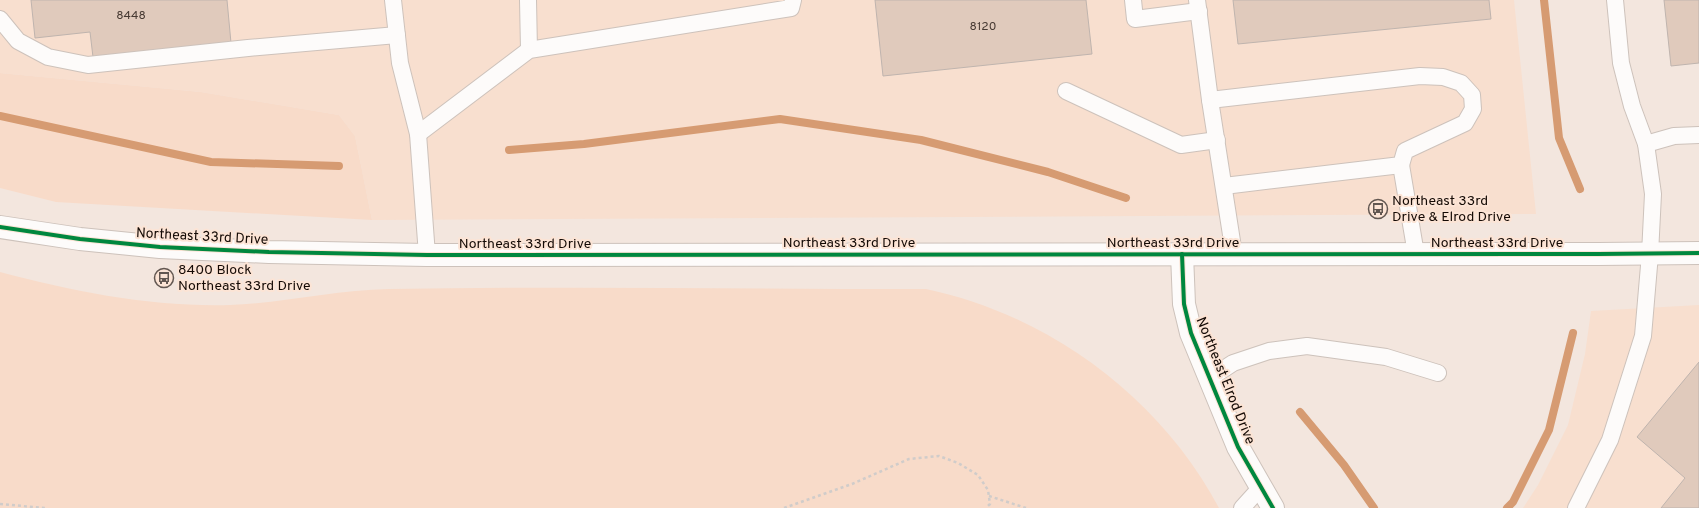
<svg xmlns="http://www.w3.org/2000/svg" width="1699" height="508" viewBox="0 0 1699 508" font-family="Overpass,sans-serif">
  <rect width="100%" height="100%" fill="#f3e6de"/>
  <g fill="#f8dfcf">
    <polygon points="0,0 1514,0 1536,214 372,220 355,136 339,115 201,92 0,73"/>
    <polygon points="1699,305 1699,508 1523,508 1538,485 1568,425 1585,354 1591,311"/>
  </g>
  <g fill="#f8dbc9">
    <polygon points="0,73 201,92 339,115 355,136 372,220 56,202 0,188"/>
    <path d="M 0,272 C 75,292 152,307 230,305 C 283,303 336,290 389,289 C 568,286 747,289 926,289 C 1049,315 1160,397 1219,508 L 0,508 Z"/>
  </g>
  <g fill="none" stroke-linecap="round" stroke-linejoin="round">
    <g stroke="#d69b72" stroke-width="8">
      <polyline points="1544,0 1559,138 1580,189"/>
      <polyline points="0,116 211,162 339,166"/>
      <polyline points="509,150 584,144 780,119 921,140 1048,172 1126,198"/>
      <polyline points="1300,412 1344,465 1374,508"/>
      <polyline points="1507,508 1513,502 1549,430 1573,333"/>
    </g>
  </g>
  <g fill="#e0cabc" stroke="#bfb4ae">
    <polygon points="31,0 227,0 231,43 93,57 90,32 35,38"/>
    <polygon points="875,0 1086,0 1092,54 883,76"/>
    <polygon points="1233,0 1489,0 1491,19 1238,44"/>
    <polygon points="1664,0 1699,0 1699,63 1671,66"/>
    <polygon points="1699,362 1699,508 1661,508 1685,478 1637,437"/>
  </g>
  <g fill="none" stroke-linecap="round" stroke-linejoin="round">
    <g stroke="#cdc2bb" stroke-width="18">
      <g id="lane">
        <polyline points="393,0 400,63 418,134 427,255"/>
        <polyline points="528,0 529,50"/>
        <polyline points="1133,0 1135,19 1199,11"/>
        <polyline points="1197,0 1210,100 1234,254"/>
        <polyline points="0,19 18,41 48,57 88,65 248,48 397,35"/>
        <polyline points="1066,91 1181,145 1217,140"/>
        <polyline points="1210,100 1420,76 1443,77 1461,83 1472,95 1473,109 1465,123 1405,151 1401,165 1224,186"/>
        <polyline points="418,134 529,50 791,8 793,0"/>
        <polyline points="1646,144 1674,136 1699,135"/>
        <polyline points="1401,165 1416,254"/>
        <polyline points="1210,378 1233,363 1269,351 1307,346 1386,357 1438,373"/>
        <polyline points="1242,508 1261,487"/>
        <polyline points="1576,508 1610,440 1643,336 1650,254 1653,194 1646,144 1632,106 1621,63 1615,0"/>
      </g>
    </g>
    <g stroke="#cdc2bb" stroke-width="24">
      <polyline id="street" points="1182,254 1184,304 1191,333 1238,447 1273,508"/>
    </g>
    <g stroke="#cdc2bb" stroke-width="24">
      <polyline id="secondary" points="0,227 80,239 160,247 269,252 427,255 1598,254 1699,253"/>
    </g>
    <g stroke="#d0ccca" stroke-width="2.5" stroke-dasharray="3 3" stroke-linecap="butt">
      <polyline points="989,496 1026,508"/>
      <polyline points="0,504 45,508"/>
      <polyline points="784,508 852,484 909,459 939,456 958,463 978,475 988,490 990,504 986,508"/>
    </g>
    <use href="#lane" stroke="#fdfbfa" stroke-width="16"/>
    <use href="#street" stroke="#fdfbfa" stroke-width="22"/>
    <use href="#secondary" stroke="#fdfbfa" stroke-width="22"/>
    <g stroke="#fce4d5" stroke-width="6">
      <g id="cycleway">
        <polyline points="0,227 80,239 160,247 269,252 427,255 1598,254 1699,253"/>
        <polyline points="1182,254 1184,304 1191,333 1238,447 1273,508"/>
      </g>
    </g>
    <use href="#cycleway" stroke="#00873e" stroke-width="4"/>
  </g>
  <defs>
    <g id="bus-ring" transform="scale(1)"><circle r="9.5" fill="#fce4d5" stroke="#625751" stroke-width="1.5"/><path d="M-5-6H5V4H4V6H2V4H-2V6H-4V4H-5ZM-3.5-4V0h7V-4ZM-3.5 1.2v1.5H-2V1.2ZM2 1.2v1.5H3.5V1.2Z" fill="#625751"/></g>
  </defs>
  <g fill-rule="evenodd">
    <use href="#bus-ring" x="1378" y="209"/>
    <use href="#bus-ring" x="164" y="278"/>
  </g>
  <g text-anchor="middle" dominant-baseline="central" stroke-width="4" stroke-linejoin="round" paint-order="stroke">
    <g font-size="12" fill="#473a33">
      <text x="131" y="16">8448</text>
      <text x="983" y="27">8120</text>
    </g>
    <g font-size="14" fill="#140a05" stroke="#fce4d5" text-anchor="start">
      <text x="1392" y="201">Northeast 33rd<tspan x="1392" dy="16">Drive &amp; Elrod Drive</tspan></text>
      <text x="178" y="270">8400 Block<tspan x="178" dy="16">Northeast 33rd Drive</tspan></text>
    </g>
    <g font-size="14" fill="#140a05" stroke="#fce4d5">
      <text transform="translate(202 237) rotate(3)">Northeast 33rd Drive</text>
      <text x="849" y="243">Northeast 33rd Drive</text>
      <text x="1173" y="243">Northeast 33rd Drive</text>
      <text x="1497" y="243">Northeast 33rd Drive</text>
      <text x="525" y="244">Northeast 33rd Drive</text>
      <text transform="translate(1225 381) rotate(68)">Northeast Elrod Drive</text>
    </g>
  </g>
</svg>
